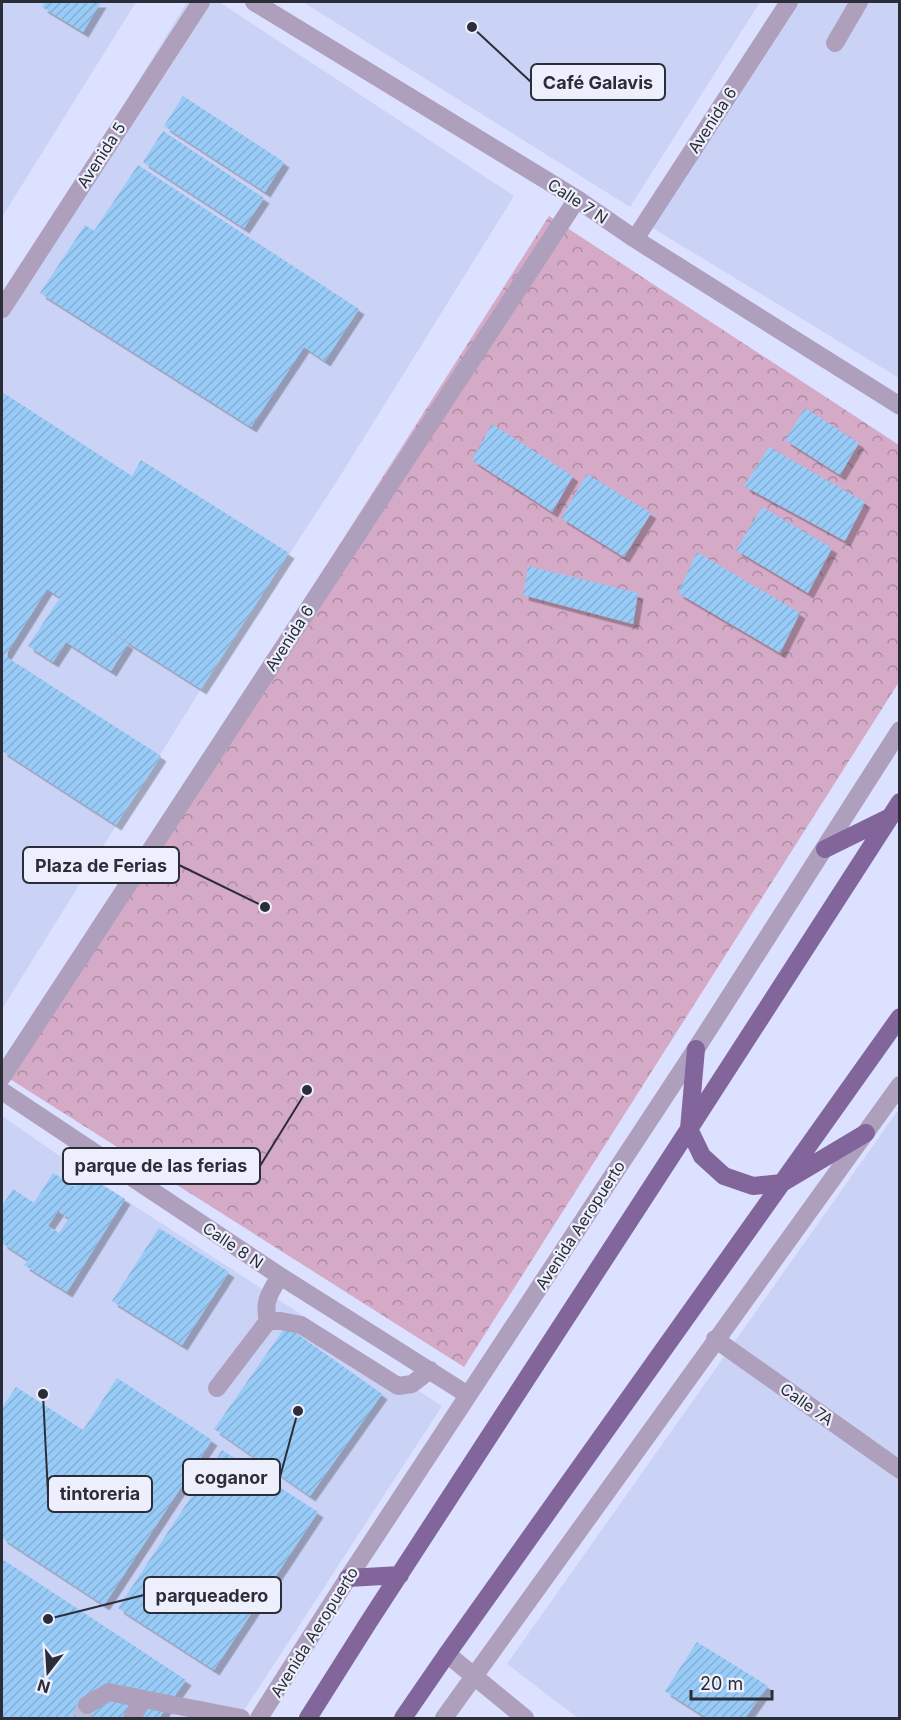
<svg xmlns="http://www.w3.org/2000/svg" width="901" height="1720" viewBox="0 0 901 1720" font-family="Inter,sans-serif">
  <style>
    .built { fill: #cad2f5 }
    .park { fill: url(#park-crowns) }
    .building { fill: url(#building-hatch); fill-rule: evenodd; filter: url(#shadow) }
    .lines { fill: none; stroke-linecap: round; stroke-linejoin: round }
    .minor-tunnel { stroke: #b8bdd7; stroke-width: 18; stroke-dasharray: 18 9; stroke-linecap: butt }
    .minor { stroke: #ae9fbd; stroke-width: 18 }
    .major { stroke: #81659b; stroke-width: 18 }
    .labels { text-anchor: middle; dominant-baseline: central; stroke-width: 4.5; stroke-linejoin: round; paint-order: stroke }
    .street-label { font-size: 16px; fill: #2b2e39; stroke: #edf0fc }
    .leader { fill: none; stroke: #2b2e39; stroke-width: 2 }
    .callout-dot { fill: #2b2e39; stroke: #edf0fc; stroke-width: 2 }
    .callout { fill: #edf0fc; stroke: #2b2e39; stroke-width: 2 }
    .callout-label { font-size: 18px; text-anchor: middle; font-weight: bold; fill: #2b2e39 }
  </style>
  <defs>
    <pattern id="park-crowns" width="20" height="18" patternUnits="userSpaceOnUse" patternTransform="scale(1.5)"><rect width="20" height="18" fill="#d5aac7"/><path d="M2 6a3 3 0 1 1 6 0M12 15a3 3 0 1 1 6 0" fill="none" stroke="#ad8ba3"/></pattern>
    <pattern id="building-hatch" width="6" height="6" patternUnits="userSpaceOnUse" patternTransform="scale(1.5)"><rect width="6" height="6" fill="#98cbf7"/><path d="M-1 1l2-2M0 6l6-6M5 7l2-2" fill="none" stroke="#83afd4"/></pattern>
    <filter id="shadow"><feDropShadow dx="5.5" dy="5.5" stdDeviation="0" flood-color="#0004"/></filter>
  </defs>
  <rect width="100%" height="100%" fill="#dbe1ff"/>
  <path class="built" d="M2,2h134l-134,215z
    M187,2h32l295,194 -177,285 -136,208 -199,320v-706z
    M303,2h457l-130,205z
    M796,2h103v376l-248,-151z
    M899,1109v609h-321l-71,-54z
    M2,1116l82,57 358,233 -203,312h-237z"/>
  <path class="park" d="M549,216l350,229v237l-435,685 -462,-293z"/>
  <path class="building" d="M45,2h56l-18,30 -41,-25z
    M183,96l101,66 -19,30 -101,-66z
    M163,131l101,67 -20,30 -101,-66z
    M138,165l221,144 -34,52 -21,-14 -53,80 -211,-134 45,-68 9,6z
    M2,392l130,84 9,-16 148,93 -88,136 -107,-68 34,23 -17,27 -45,-29 -13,20 -25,-16 31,-47 2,-1 -14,-9 -42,67 156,100 -45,69 -114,-74z
    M805,408l54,35 -19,32 -55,-35z
    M492,424l81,52 -21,36 -80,-52z
    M769,447l96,55 -20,39 -101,-55z
    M587,474l64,39 -27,44 -63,-39z
    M762,507l70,41 -24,45 -72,-43z
    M697,552l103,61 -20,40 -102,-60z
    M528,566l110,27 -5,31 -110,-29z
    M53,1173l22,14 9,-14 41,26 -58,93 -43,-27 4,-5 -26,-17v-37l11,-17 21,14zM68,1196l-9,16 10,6 -10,15 -11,-7z
    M159,1228l70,44 -47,73 -70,-44z
    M286,1326l96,68 -72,102 -96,-67z
    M117,1378l95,62 -108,165 -102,-67v-130l14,-21 67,43z
    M222,1450l96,62 -104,158 -96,-62z
    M2,1559l184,121 -27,38h-157z
    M697,1642l71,44 -23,32h-38l-42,-27z"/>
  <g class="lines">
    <path class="minor-tunnel" d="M80,1718l7,-13"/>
    <path class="minor" d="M254,2l323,197 58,40 265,167
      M835,43l24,-41
      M635,239l154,-237
      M2,309l199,-307
      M2,1077l575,-878
      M2,1091l278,185 188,119
      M268,1321c-5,-20 2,-28 12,-45
      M715,1339l185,131
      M217,1388l51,-67h13l20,4 97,61 14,-2 18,-14
      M447,1654l78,64
      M87,1705l22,-13 34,7
      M132,1718l11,-19 98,19
      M259,1718l89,-140 348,-529 204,-319
      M444,1718l456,-633"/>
    <path class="major" d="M825,849l65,-32
      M696,1049l-7,80 13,27 22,20 29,10 29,-3 84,-50
      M348,1578l52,-3
      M308,1718l60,-95 321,-494 211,-327
      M403,1718l44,-64 453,-637"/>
  </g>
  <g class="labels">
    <g class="street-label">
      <text transform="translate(712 120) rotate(-57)">Avenida 6</text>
      <text transform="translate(101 155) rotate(-57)">Avenida 5</text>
      <text transform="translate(578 201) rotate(33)">Calle 7 N</text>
      <text transform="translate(289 638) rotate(-57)">Avenida 6</text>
      <text transform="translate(580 1225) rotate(-57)">Avenida Aeropuerto</text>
      <text transform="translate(233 1245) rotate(34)">Calle 8 N</text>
      <text transform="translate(807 1404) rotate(35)">Calle 7A</text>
      <text transform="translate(314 1632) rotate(-58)">Avenida Aeropuerto</text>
    </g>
  </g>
  <path class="leader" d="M472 27L531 82M265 907L179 865M307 1090L260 1166M298 1411L280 1477M43 1394L48 1494M48 1619L144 1595"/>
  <g class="callout-dot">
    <circle cx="472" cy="27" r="6"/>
    <circle cx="265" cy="907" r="6"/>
    <circle cx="307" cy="1090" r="6"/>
    <circle cx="298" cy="1411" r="6"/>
    <circle cx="43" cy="1394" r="6"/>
    <circle cx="48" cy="1619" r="6"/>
  </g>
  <g class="callout">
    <rect x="531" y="64" width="134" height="36" rx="6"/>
    <rect x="23" y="847" width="156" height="36" rx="6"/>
    <rect x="63" y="1148" width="197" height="36" rx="6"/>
    <rect x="183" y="1459" width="97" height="36" rx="6"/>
    <rect x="48" y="1476" width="104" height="36" rx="6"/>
    <rect x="144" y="1577" width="137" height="36" rx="6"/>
  </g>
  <g class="callout-label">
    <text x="598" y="89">Café Galavis</text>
    <text x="101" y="872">Plaza de Ferias</text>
    <text x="161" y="1172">parque de las ferias</text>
    <text x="231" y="1484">coganor</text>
    <text x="100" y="1500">tintoreria</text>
    <text x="212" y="1602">parqueadero</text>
  </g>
  <rect width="901" height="1720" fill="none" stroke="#2b2e39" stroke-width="6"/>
  <g transform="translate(48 1672) rotate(197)" stroke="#edf0fc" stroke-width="4.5" paint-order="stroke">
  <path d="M0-4.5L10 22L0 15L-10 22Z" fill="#2b2e39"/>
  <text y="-9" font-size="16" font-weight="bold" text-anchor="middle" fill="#2b2e39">N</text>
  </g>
  <path d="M691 1690v9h81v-9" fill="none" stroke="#2b2e39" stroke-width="3"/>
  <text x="700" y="1690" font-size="18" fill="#2b2e39" stroke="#edf0fc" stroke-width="4.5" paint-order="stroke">20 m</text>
</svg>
